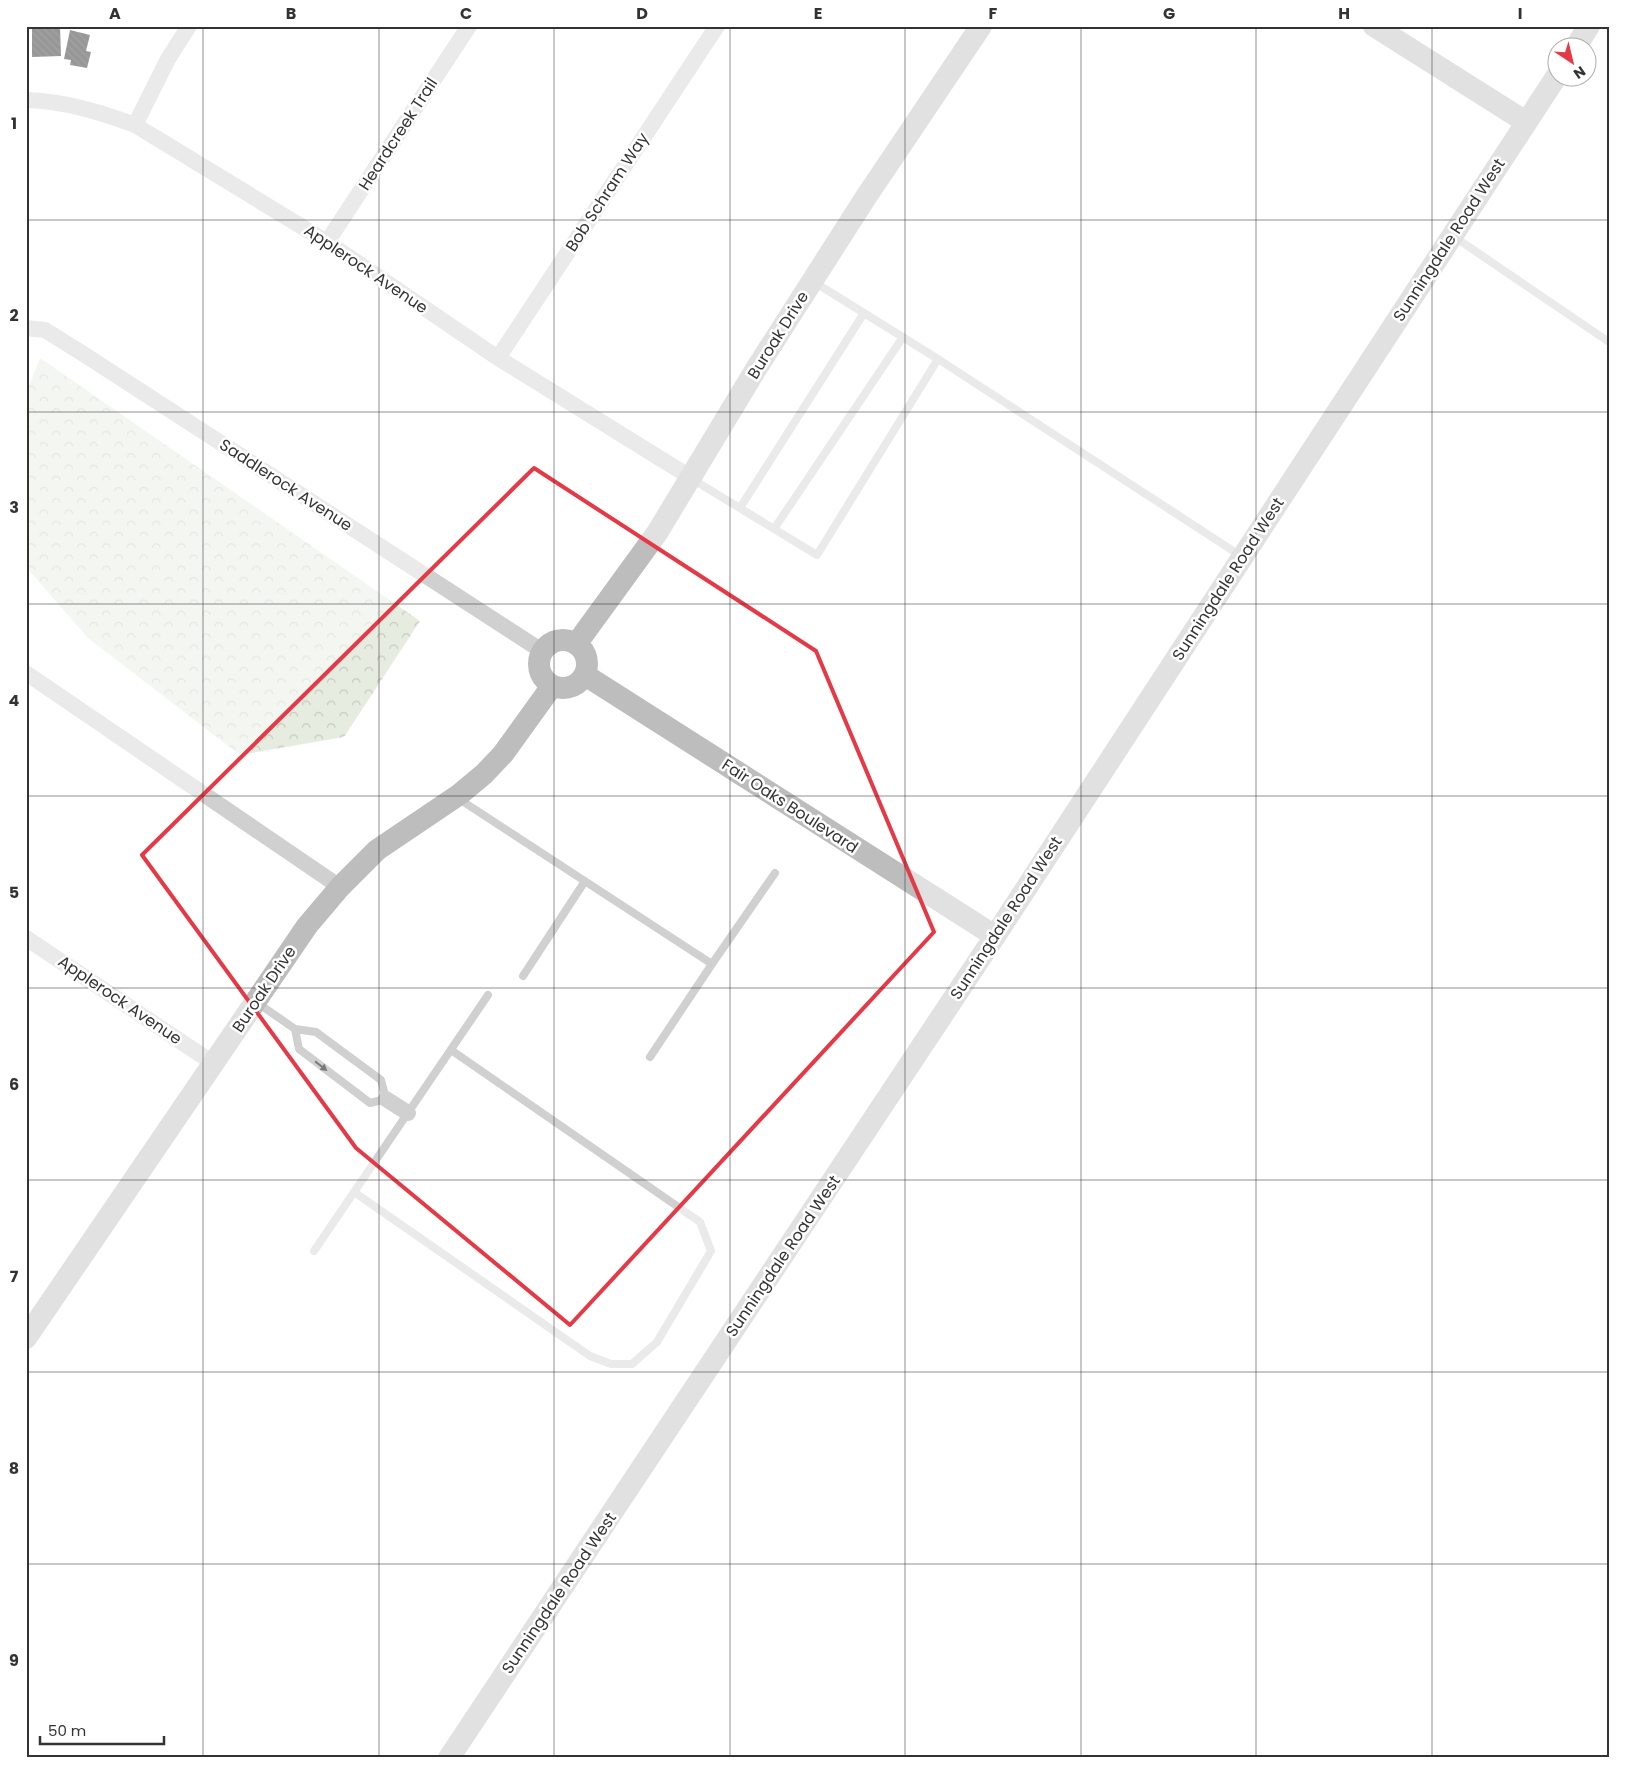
<svg xmlns="http://www.w3.org/2000/svg" width="1635" height="1784" viewBox="0 0 1635 1784" font-family="Poppins,sans-serif">
  <style>
    .forest { fill: url(#forest-crowns) }
    .building { fill: url(#building-back-hatch) }
    .lines { fill: none; stroke-linecap: round; stroke-linejoin: round }
    .lane { stroke: #d0d0d0; stroke-width: 8 }
    .street { stroke: #d0d0d0; stroke-width: 16 }
    .secondary { stroke: #bdbdbd; stroke-width: 22 }
    .oneway { fill: #7a7a7a }
    .marked { fill: none; stroke: #e63946; stroke-width: 4; stroke-linejoin: round }
    .grid { fill: none; stroke: #333; stroke-width: 1; stroke-opacity: 0.55 }
    .labels { text-anchor: middle; dominant-baseline: central; stroke-width: 5; stroke-linejoin: round; paint-order: stroke }
    .street-label { font-size: 16px; fill: #333; stroke: #fff }
    .neatline { fill: none; stroke: #333; stroke-width: 2 }
    .grid-label { font-size: 16px; text-anchor: middle; font-weight: bold; fill: #333 }
  </style>
  <defs>
    <pattern id="forest-crowns" width="20" height="18" patternUnits="userSpaceOnUse" patternTransform="scale(1.25)"><rect width="20" height="18" fill="#e6ecdf"/><path d="M2 6a3 3 0 1 1 6 0M12 15a3 3 0 1 1 6 0" fill="none" stroke="#c6cbc0"/></pattern>
    <pattern id="building-back-hatch" width="6" height="6" patternUnits="userSpaceOnUse" patternTransform="scale(1.25)"><rect width="6" height="6" fill="#1a1a1a"/><path d="M-1 5l2 2M0 0l6 6M5-1l2 2" fill="none" stroke="#333"/></pattern>
  </defs>
  <rect width="100%" height="100%" fill="#fff"/>
  <path class="forest" d="M40,358l380,263 -76,116 -104,18 -152,-117 -62,-71v-174z"/>
  <path class="building" d="M32,26h28l1,30 -29,1z
    M70,30l20,5 -4,16 5,1 -4,16 -17,-3 1,-5 -7,-1z"/>
  <g class="lines">
    <path class="lane" d="M1453,236l156,106
      M938,359l303,197
      M692,479l125,76 121,-196 -124,-77
      M740,508l124,-195
      M774,529l129,-192
      M459,799l253,165 63,-91
      M523,976l62,-95
      M256,1002l39,27 21,3 65,48 5,19 -16,4 -71,-54 -4,-20
      M650,1057l62,-93
      M354,1192l236,164 21,8h21l25,-22 54,-91 -11,-29 -249,-172
      M314,1251l174,-256"/>
    <path class="street" d="M26,100c38,1 74,12 109,25l192,117 171,116 192,119
      M135,125l33,-66 21,-33
      M327,242l142,-216
      M26,328l19,2 40,25 457,296
      M498,358l219,-332
      M26,673l314,214
      M26,938l187,125
      M386,1099l22,14"/>
    <path class="secondary" d="M1374,26l152,96
      M1575,48l14,-22
      M539 664a24 24 0 1 1 48 0a24 24 0 1 1-48 0Z
      M577,643l80,-110 99,-164 110,-172 115,-171
      M585,675l410,261
      M26,1338l281,-412 33,-39 37,-37 83,-56 24,-20 19,-20 49,-68
      M449,1758l546,-822 563,-862"/>
  </g>
  <defs><path id="oneway-solid" d="M-6-.8H1V-3.2L6.5 0L1 3.2V.8H-6Z" transform="scale(1.25)"/></defs>
  <use class="oneway" href="#oneway-solid" transform="translate(321 1066) rotate(38)"/>
  <path d="M0 0H1635V1784H0ZM534,468l282,183 118,281 -364,393 -214,-177 -214,-293z" fill="#fff" fill-opacity=".55" fill-rule="evenodd"/>
  <path class="marked" d="M534,468l282,183 118,281 -364,393 -214,-177 -214,-293z"/>
  <path class="grid" d="M203,26v1732M379,26v1732M554,26v1732M730,26v1732M905,26v1732M1081,26v1732M1256,26v1732M1432,26v1732M26,220h1583M26,412h1583M26,604h1583M26,796h1583M26,988h1583M26,1180h1583M26,1372h1583M26,1564h1583"/>
  <g class="labels">
    <g class="street-label">
      <text transform="translate(398 134) rotate(-57)">Heardcreek Trail</text>
      <text transform="translate(607 192) rotate(-57)">Bob Schram Way</text>
      <text transform="translate(1449 240) rotate(-57)">Sunningdale Road West</text>
      <text transform="translate(366 269) rotate(34)">Applerock Avenue</text>
      <text transform="translate(778 335) rotate(-58)">Buroak Drive</text>
      <text transform="translate(286 485) rotate(33)">Saddlerock Avenue</text>
      <text transform="translate(1228 579) rotate(-57)">Sunningdale Road West</text>
      <text transform="translate(790 806) rotate(33)">Fair Oaks Boulevard</text>
      <text transform="translate(1006 918) rotate(-57)">Sunningdale Road West</text>
      <text transform="translate(264 989) rotate(-56)">Buroak Drive</text>
      <text transform="translate(120 1000) rotate(34)">Applerock Avenue</text>
      <text transform="translate(783 1256) rotate(-56)">Sunningdale Road West</text>
      <text transform="translate(559 1593) rotate(-56)">Sunningdale Road West</text>
    </g>
  </g>
  <rect width="1635" height="1784" fill="none" stroke="#ffffff" stroke-width="55"/>
  <g transform="translate(1572 62) rotate(145)"><circle r="24" fill="#ffffff" stroke="#adadad"/>
  <path d="M0-4L9 19L0 12L-9 19Z" fill="#e63946"/>
  <text y="-8" font-size="14" font-weight="bold" text-anchor="middle" fill="#333333">N</text>
  </g>
  <path d="M40 1736v8h124v-8" fill="none" stroke="#333333" stroke-width="2.5"/>
  <text x="48" y="1736" font-size="15" fill="#333333" stroke="#ffffff" stroke-width="4" paint-order="stroke">50 m</text>
  <rect x="28" y="28" width="1580" height="1728" class="neatline"/>
  <g class="grid-label">
    <text x="115" y="19">A</text>
    <text x="291" y="19">B</text>
    <text x="466" y="19">C</text>
    <text x="642" y="19">D</text>
    <text x="818" y="19">E</text>
    <text x="993" y="19">F</text>
    <text x="1169" y="19">G</text>
    <text x="1344" y="19">H</text>
    <text x="1520" y="19">I</text>
    <text x="14" y="129">1</text>
    <text x="14" y="321">2</text>
    <text x="14" y="513">3</text>
    <text x="14" y="706">4</text>
    <text x="14" y="898">5</text>
    <text x="14" y="1090">6</text>
    <text x="14" y="1282">7</text>
    <text x="14" y="1474">8</text>
    <text x="14" y="1666">9</text>
  </g>
</svg>
